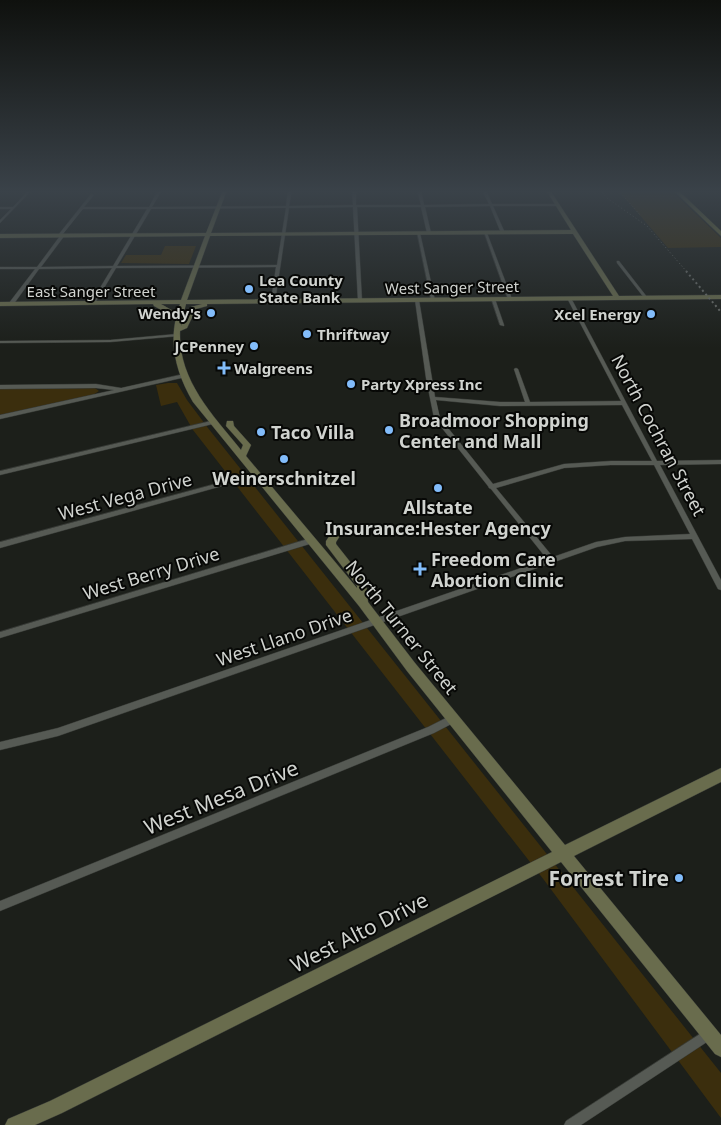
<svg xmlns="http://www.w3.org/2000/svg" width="721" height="1125" viewBox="0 0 721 1125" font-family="'Noto Sans',sans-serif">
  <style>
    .green { fill: #3b2e0d }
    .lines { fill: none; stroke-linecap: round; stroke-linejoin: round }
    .street-casing { stroke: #363935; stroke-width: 1 }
    .secondary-casing { stroke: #363935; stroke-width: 1 }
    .primary-casing { stroke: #363935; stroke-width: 1 }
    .street { fill: #565a54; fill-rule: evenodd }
    .secondary { fill: #696c4d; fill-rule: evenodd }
    .primary { fill: #7c7f46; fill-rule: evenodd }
    .rail-far1 { stroke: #6d706c; stroke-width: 1; stroke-dasharray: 1 2.5; stroke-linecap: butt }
    .rail { stroke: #6d706c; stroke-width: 2; stroke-dasharray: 2 3; stroke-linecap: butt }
    .poi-dot { fill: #82bcfa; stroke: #070806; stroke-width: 2 }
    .labels { text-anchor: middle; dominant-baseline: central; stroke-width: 4; stroke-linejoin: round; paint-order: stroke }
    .far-poi-label { font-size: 15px; font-weight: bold; fill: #d0d3cf; stroke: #070806; text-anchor: start }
    .far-street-label { font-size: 15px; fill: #d0d3cf; stroke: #070806 }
    .poi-label { font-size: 18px; font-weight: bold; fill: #d0d3cf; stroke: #070806; text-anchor: start }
    .street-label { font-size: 18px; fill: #d0d3cf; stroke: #070806 }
    .near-street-label { font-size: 21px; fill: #d0d3cf; stroke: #070806 }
    .near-poi-label { font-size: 21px; font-weight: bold; fill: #d0d3cf; stroke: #070806; text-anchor: end }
  </style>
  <rect width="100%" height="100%" fill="#1c1f1a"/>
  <path class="green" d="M618,190h53l50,48v9l-53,1z
    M165,246h31l-7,18 -68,-1 5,-8h35z
    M168,383h9l10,17 21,28 513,645v45l-177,-238 -351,-450 -16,-28 -16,4 -5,-21z
    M95,388l4,3 -6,4 -93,20v-26z"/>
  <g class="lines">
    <g class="street-casing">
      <path id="street" d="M29,190h3l-32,33v-3l11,-11h-11v-2h13z
        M158,190h4l-10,17 134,-1 2,-16h4l-3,16 64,-1 -1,-15h4v15h65l-4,-15h4l3,15 65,-1 -7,-14h4l6,14h66l2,1 -2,1h-65l12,27 -2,1 -2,-1 -11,-27 -65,1 6,26 -2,1 -2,-1 -6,-26h-64l5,94 -2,1 -2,-1 -5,-94 -64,1 -14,94 -4,-1 5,-34 -160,1 -21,35 -2,1 -2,-1 21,-35 -73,1 -26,36h-4v-2l26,-34h-35v-2h37l23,-31h-1v-2l32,-40 3,1 -10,12h65zM286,208l-9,57 -160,1 34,-57zM83,209h64l-34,57 -72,1 24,-32 -2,-1z
        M417,232l3,1 15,67 -2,1 -2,-1z
        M484,232l3,1 25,66v1l-4,-1z
        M617,261h2l28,36v2h-2l-28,-36z
        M568,297l3,1 86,163 64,-1v4l-61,1 61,115v10l-3,-1 -26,-50 -67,2 -28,6 -539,189 -58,14v-8l58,-14 489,-169 -56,-70 -2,-1 -1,-2 -54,-68 -8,-40 -11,-78 2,-1 2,1 16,97 65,5h25l-11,-33 2,-1 2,1 12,33 91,-1 -54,-103zM436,400l64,6 122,-1 30,56h-41l-47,3 -71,20 -53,-66zM611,465h43l36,69 -65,3 -29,5 -43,15 -57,-69 68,-20z
        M491,298l4,1 9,26v1l-4,-1z
        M177,334h2v2l-69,6 -110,1v-2l110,-1z
        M184,374l2,1v2l-186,42v-4l114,-25 -18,-2 -96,1v-4l96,-1 25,4z
        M215,420l2,1v2l-217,52v-4z
        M256,473l3,2 -1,1 -258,72v-6z
        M311,538l2,1 1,2 -1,2 -313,95v-6z
        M454,714l3,1 1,3 -1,3 -23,12 -434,178v-10l428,-174z
        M709,1028l4,2 2,4 -2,4 -132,87h-17l2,-4z"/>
    </g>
    <g class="secondary-casing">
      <path id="secondary" d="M223,190h4l-16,43 360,-3 -25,-40h4l69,106 102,-1v4l-514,5v2l-11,3 -9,19 -7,3c-2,49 32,83 61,119l2,-5 -17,-19 1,-5h6l1,5 17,19 -5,11 111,132v-2l-31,-41v-4l9,-13h6l2,3 -7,11v2l30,38 2,20 47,61 150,182 156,-77v14l-147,74 147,179v22l-6,-3 -154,-192 -499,251 -27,12h-30l3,-6 42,-18 502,-249 -145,-181 -48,-65 -166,-204c-15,-26 -24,-54 -17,-84l-22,-12 -1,-2 -153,2v-4l181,-2 24,-64 -205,2v-4l206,-1zM573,234l40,62 -426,4 23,-64zM161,304h19l-3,9zM186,304h16l-11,3 -10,19z"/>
    </g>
    <g class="primary-casing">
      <path id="primary" d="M673,190h5l43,41v5z"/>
    </g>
    <use href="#street" class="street"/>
    <use href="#secondary" class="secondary"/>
    <use href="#primary" class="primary"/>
    <path class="rail-far1" d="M600,190l7,8 40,28 40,46
      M618,190l23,26"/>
    <path class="rail" d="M686,271l35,41"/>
  </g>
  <linearGradient id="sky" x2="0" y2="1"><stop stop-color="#0f110e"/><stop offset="0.55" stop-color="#3a4249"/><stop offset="1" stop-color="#3a4249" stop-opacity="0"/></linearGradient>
  <rect width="721" height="348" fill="url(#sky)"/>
  <g class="poi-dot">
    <circle cx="249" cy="289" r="5"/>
    <circle cx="211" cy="313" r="5"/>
    <circle cx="651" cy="314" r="5"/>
    <circle cx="307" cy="334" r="5"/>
    <circle cx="254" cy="346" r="5"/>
    <path d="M221.5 360.5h5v5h5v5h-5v5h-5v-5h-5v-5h5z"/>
    <circle cx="351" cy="384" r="5"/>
    <circle cx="389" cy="430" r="5"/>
    <circle cx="261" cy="432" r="5"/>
    <circle cx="284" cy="459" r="5"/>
    <circle cx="438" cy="488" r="5"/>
    <path d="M417.5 561.5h5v5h5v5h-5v5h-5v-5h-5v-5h5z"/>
    <circle cx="679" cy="878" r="5"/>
  </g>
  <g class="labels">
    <g class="far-poi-label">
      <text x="259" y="280">Lea County<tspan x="259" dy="17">State Bank</tspan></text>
      <text x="201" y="313" text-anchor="end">Wendy's</text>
      <text x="641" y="314" text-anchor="end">Xcel Energy</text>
      <text x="317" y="334">Thriftway</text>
      <text x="244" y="346" text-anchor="end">JCPenney</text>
      <text x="234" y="368">Walgreens</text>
      <text x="361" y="384">Party Xpress Inc</text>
    </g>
    <g class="far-street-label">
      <text transform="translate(452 287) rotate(-1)">West Sanger Street</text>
      <text x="91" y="291">East Sanger Street</text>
    </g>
    <g class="poi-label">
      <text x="399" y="420">Broadmoor Shopping<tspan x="399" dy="21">Center and Mall</tspan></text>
      <text x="271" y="432">Taco Villa</text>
      <text x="284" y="478" text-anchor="middle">Weinerschnitzel</text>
      <text x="438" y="507" text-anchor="middle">Allstate<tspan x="438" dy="21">Insurance:Hester Agency</tspan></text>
      <text x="431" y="559">Freedom Care<tspan x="431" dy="21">Abortion Clinic</tspan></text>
    </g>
    <g class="street-label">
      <text transform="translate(659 435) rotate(62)">North Cochran Street</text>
      <text transform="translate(125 496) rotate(-15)">West Vega Drive</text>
      <text transform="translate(151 573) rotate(-17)">West Berry Drive</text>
      <text transform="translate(402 627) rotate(51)">North Turner Street</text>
      <text transform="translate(284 637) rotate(-19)">West Llano Drive</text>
    </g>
    <g class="near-street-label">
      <text transform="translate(221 797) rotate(-22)">West Mesa Drive</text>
      <text transform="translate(359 932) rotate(-27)">West Alto Drive</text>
    </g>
    <g class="near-poi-label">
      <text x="669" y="878">Forrest Tire</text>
    </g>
  </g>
</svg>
